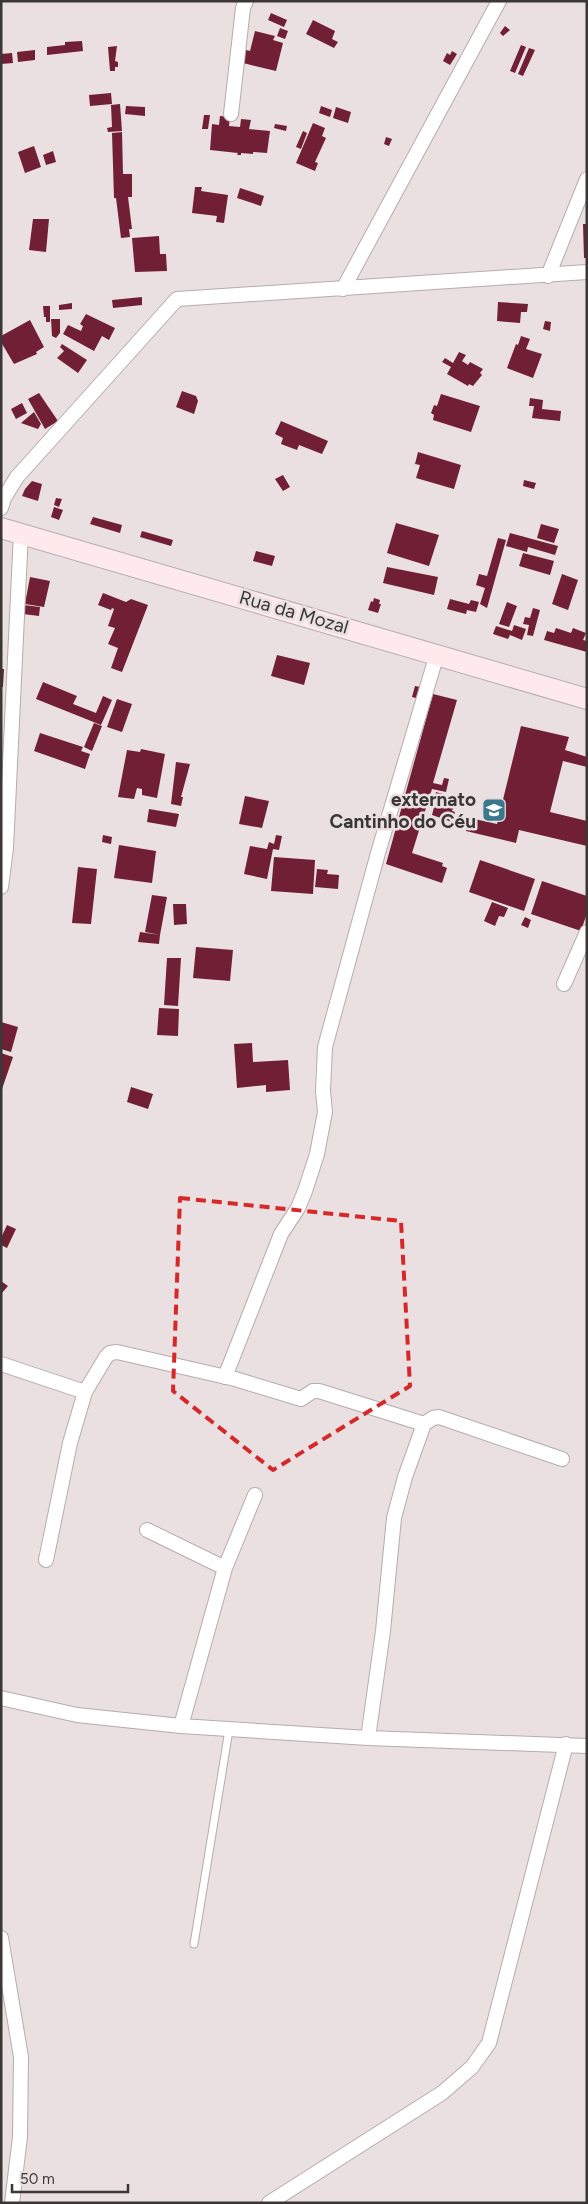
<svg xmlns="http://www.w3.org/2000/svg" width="588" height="2204" viewBox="0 0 588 2204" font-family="Figtree,sans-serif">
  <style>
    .building { fill: #711f34 }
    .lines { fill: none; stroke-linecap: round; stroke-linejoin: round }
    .lane-casing { stroke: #b6acad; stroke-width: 9 }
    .street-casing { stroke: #b6acad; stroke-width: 16 }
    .secondary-casing { stroke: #b6acad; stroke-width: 22 }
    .lane { stroke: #fff; stroke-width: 7 }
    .street { stroke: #fff; stroke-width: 14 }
    .secondary { stroke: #feeaed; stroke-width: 20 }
    .marked { fill: none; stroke: #d62828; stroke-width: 4; stroke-dasharray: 10 6; stroke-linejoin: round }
    .labels { text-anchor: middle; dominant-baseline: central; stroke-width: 5; stroke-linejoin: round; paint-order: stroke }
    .street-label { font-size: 19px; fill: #3b3737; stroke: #eae0e1 }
    .poi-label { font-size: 19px; font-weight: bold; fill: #3b3737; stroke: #eae0e1; text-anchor: end }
  </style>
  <rect width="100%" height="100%" fill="#eae0e1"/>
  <path class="building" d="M271,13l16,7 -3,7 -16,-7z
    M313,20l22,11 -3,8 6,3 -4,6 -28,-14z
    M505,26l5,4 -7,6 -3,-3z
    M280,28l8,3 -3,8 -8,-3z
    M255,31l20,5 -2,4 10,3 -7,28 -33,-8 3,-13 4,1z
    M82,41l1,10 -36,4v-8l18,-2v-3z
    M521,45l5,2 -11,26 -5,-2z
    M117,46l-2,15 3,1v5h-3v4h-5l-2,-24z
    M529,48l6,2 -12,26 -5,-2z
    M35,50v10l-17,2 -1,-10z
    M452,51l5,3 -7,11 -7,-4 4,-8 3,2z
    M12,53l1,10 -12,1v-10z
    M111,93l1,11 -22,2 -1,-11z
    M120,104l2,27 -14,1 -1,-4 5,-1 -1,-22z
    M126,106l19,1v9l-20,-2z
    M321,106l11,4 -2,7 -11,-4z
    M336,107l15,5 -3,11 -15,-5z
    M204,115h6l-2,14h-6z
    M220,116l10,1 -1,9 11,1 1,-8 10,1 -2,9 21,2 -3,22 -14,-1v2l-12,-1v2h-4l1,-2 -28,-3 2,-26 7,1z
    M313,123l12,5 -3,8 4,2 -11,24 3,1 -3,8 -19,-8z
    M275,124l12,2 -1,5 -12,-3z
    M303,131l4,2 -6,16 -5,-2z
    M122,132l1,42h9v23h-4l4,32h-3l1,8 -9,1 -5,-40h-2l-2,-65z
    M386,137l6,2 -3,7 -5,-2z
    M34,146l7,21 -16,6 -7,-21z
    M53,151l3,11 -10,3 -3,-10z
    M195,187h7l-1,4 27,4 -4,28 -8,-1 1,-6 -25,-3z
    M240,188l24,8 -3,10 -24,-8z
    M33,219h16l-3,33 -17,-2z
    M583,224h4v34h-3z
    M159,236l1,18h6l1,17 -32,1 -3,-34z
    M142,297v8l-29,3 -1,-8z
    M498,302l30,2 -1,8h-6l-1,11 -23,-2z
    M72,303v6l-13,1v-5z
    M43,306h7v16h-4v-5h-2z
    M86,314l29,14 -6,12 -7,-4 -8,15 -31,-17 5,-9 13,6 2,-5 -3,-2z
    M51,319h9v14l-4,5 -4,-2z
    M30,320l14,27 -8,5 1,2 -23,10 -13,-22v-6z
    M545,321l6,1 -1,9 -7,-2z
    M521,336l9,3 -4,10 16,5 -9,24 -26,-10 9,-24 2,1z
    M62,344l25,16 -9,13 -21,-15 7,-7 -4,-4z
    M459,352l7,3 -4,6 6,4 2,-3 13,7 -3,4 2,2 -9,11 -4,-2 -1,2 -21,-12 4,-7 -9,-5 3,-4 8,5z
    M182,391l14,5 2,5 -4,13 -18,-7z
    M39,393l19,28 -13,8 -17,-30z
    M441,394l39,12 -9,26 -38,-12 1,-5 -3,-2 3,-8 3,1z
    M530,398l13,2 -1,9 19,2 -1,10 -28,-3 2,-12h-5z
    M22,403l5,10 -11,6 -5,-10z
    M34,412l7,12 -3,5 -17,-6z
    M281,421l47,20 -6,13 -23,-9 -2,5 -16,-6 2,-6 -8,-4z
    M418,452l43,13 -7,24 -38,-11 4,-13 -5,-1z
    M283,475l7,12 -7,4 -8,-12z
    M524,480l12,3 -2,6 -11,-3z
    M32,481l10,3 -4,17 -16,-5 3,-7z
    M56,498l6,1 -3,8 -5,-2z
    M54,507l9,3 -4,10 -8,-3z
    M93,517l29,8 -2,8 -30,-9z
    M396,523l43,12 -10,31 -42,-13z
    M541,524l18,5 -5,14 -17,-5z
    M142,531l31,9 -2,6 -31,-9z
    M510,533l48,13 -3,9 -27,-8 -1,5 -21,-6z
    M498,538l8,2 -19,68 -7,-4 5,-16 -9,-3 3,-11 8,2z
    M256,551l19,5 -3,10 -19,-5z
    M523,553l31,8 -4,14 -31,-9z
    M387,567l51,10 -4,18 -51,-12z
    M562,574l16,6 -10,30 -16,-6z
    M30,577l20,4 -6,26 -19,-3z
    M103,593l23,9 5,-3 17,6 -26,67 -11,-4 7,-20 -10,-4 7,-16 -7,-2 6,-17 -2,-1 -1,2 -13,-5z
    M374,598l6,2 -1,4h2l-3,9 -10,-3 3,-9 2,1z
    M450,599l19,5 2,-4 8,2 -3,10 -9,-2 -1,4 -19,-5z
    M507,602l10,4 -8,21 -10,-3z
    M24,605l16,2 -1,9 -16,-2z
    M533,608l7,2 -7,26 -6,-1 2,-10 -6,-1 2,-7 5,1z
    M514,625l12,4 -4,11 -12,-5 -2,4 -15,-5 3,-8 16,5z
    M556,628l15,5 2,-5 13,5 -3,7 4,1v11l-43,-12 3,-9 7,2z
    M277,655l33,8 -6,22 -33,-9z
    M1,669h3l-1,18h-2z
    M43,682l34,14 -4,8 23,9 7,-17 9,4 -11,25 -65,-26z
    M415,686l5,1 -4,11 -4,-1z
    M433,694l24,6 -24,83 9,2 2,-7 5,1 -3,13 -14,-3 -20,64 31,10 -1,3 5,2 -5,15 -56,-19z
    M117,699l15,5 -10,28 -15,-5z
    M94,723l8,3 -10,25 -8,-4z
    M521,726l48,11 -4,13 22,7v10l-24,-6 -13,51 37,9v25l-68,-16 -3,13 -50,-12 4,-13 27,6z
    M40,733l43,14 -2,4 9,3 -5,15 -51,-18z
    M141,749l24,5 -8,44 -15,-3v-6l-5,-1 -3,11 -16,-2 9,-47 13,2z
    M176,762l14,2 -9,33h2l-2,9 -10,-2z
    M436,792l20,6 -4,13 3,1 -3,10 -20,-7 2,-8 -2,-1z
    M245,796l24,5 -7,27 -23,-4z
    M149,809l30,5 -3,13 -29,-5z
    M103,835l9,2 -1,7 -9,-2z
    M276,835l6,1 -3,14 -6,-1 -6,30 -23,-5 6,-28 17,3 2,-7 5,2z
    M119,845l37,6 -4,32 -38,-5z
    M274,857l41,3 -2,34 -42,-3z
    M480,860l55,19 -11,32 -55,-19z
    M78,867l19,2 -6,55 -19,-1z
    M317,869l11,1 -1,4 12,1 -1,14 -23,-2z
    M542,881l45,15v17l-6,18 -50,-17z
    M152,895l15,2 -7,38 -15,-3z
    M492,902l16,6 -4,9 -5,-1 -4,10 -11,-5z
    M173,904h13l1,20 -13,1z
    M525,917l6,3 -3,8 -7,-3z
    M140,932l20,3 -1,9 -21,-2z
    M196,947l37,3 -3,31 -37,-3z
    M167,958h14l-3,48 -14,-1z
    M159,1008l20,1 -1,27 -21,-1z
    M1,1022l17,5 -7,25 -10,-3z
    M252,1043l1,19 35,-2 2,30 -24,2v-7l-29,3 -3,-44z
    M1,1053l12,4 -11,32h-1z
    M131,1087l22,7 -5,15 -21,-7z
    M7,1225l9,4 -9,19 -6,-3v-7z
    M1,1281l7,5 -7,8z"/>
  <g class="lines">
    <g class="lane-casing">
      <path id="lane" d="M194,1944l35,-214"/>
    </g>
    <g class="street-casing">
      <path id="street" d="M231,114l12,-106 3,-7
        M548,276l39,-97
        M343,289l156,-288
        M1,508l3,-10 13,-21 160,-178 410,-27
        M1,887l5,-39 15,-316
        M564,984l23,-52
        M1,1364l84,28 -15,51 -24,117
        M225,1377l56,-143 17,-26 7,-17 12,-37 8,-42 -2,-21 2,-44 53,-194 59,-199
        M85,1392l21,-35 4,-4 7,-1 118,27 66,20 12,-8h6l105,33
        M147,1530l78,38 -44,158
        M225,1568l30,-73
        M1,1698l76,17 104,11 187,12 219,8
        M368,1738l15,-107 11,-113 11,-41 19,-53 9,-6 6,-1 123,42
        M1,1938l20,119 -1,80 -8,66
        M269,2203l173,-110 30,-26 17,-24 77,-299"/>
    </g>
    <g class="secondary-casing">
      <path id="secondary" d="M1,528l586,171"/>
    </g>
    <use href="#lane" class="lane"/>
    <use href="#street" class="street"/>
    <use href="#secondary" class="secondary"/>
  </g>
  <path class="marked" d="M180,1198l221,23 9,165 -137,84 -100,-79z"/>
  <defs>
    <g id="school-square" transform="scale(1.25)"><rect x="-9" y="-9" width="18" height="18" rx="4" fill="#39788d" stroke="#eae0e1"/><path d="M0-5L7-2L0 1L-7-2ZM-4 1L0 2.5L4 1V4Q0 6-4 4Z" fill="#fff"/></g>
  </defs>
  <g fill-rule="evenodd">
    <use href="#school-square" x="494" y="810"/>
  </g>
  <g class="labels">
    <g class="street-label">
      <text transform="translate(294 612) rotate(16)">Rua da Mozal</text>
    </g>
    <g class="poi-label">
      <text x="476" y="799">externato<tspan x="476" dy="22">Cantinho do Céu</tspan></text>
    </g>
  </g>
  <rect width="588" height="2204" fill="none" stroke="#3b3737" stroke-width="5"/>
  <path d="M12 2184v8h116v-8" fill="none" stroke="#3b3737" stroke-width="2.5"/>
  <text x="20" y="2184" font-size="15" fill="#3b3737" stroke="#eae0e1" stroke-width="4" paint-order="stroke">50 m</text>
</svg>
